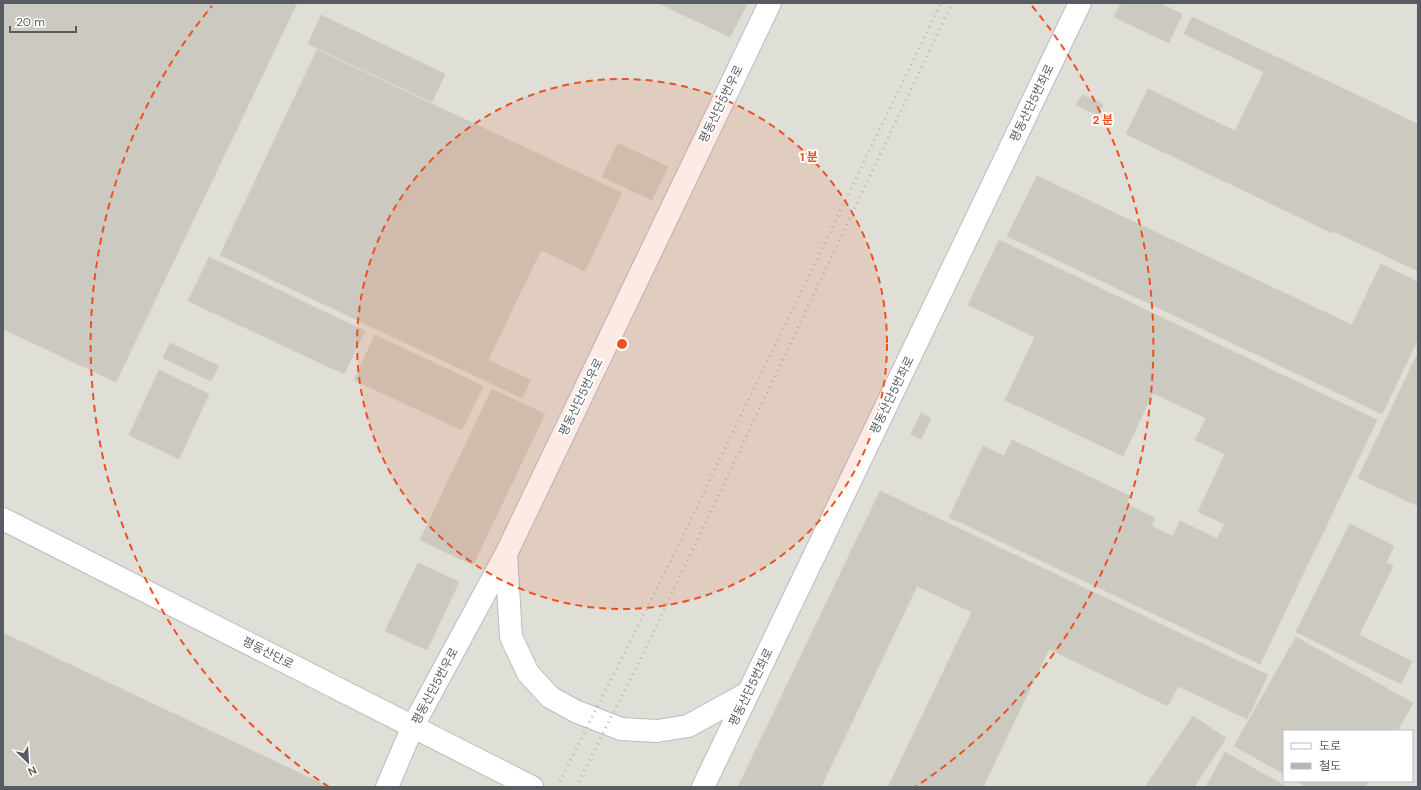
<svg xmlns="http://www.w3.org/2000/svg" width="1421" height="790" viewBox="0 0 1421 790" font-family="'DM Sans','Noto Sans KR',sans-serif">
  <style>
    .industrial { fill: #dfded7; fill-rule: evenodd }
    .building { fill: #cccac0; stroke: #d1cebd }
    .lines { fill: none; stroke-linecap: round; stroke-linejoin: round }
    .minor-casing { stroke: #babbc2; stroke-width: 24 }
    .minor { stroke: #fff; stroke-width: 22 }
    .rail { stroke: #b5b6b6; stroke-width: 3; stroke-dasharray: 1 5; stroke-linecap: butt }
    .ring { fill: none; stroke: #ec5120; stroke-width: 2; stroke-dasharray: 7 5 }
    .labels { text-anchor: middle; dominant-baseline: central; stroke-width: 4; stroke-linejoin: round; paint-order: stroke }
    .street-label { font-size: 12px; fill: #585b61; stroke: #fff }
    .centre { fill: #ec5120; stroke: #fff; stroke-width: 2 }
    .ring-label { font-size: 12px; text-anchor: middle; font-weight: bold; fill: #ec5120; stroke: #fff; stroke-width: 4; stroke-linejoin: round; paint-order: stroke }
  </style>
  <rect width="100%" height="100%" fill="#ececdf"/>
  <path class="industrial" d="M3,3h1415v784h-1415zM1284,731h128v50h-128z"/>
  <path class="building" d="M3,3h294l-181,379 -113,-53z
    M658,3h87l2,1 -17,33z
    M1121,3h38l23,11 -13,29 -55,-26z
    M321,15l124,59 -13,28 -124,-58z
    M1192,17l226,107v147l-85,-40 -1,2 -206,-99 22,-45 87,42 29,-59 -80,-38z
    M317,50l305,143 -37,78 -44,-21 -53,110 43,20 -9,18 -302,-143z
    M1082,95l21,9 -5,11 -22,-10z
    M618,143l50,24 -16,33 -50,-23z
    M1037,176l315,149 29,-61 37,18v57l-36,75 -375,-178z
    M999,240l378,180 -117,244 -311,-147 34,-71 21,10 8,-16 118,56 -4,8 29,14 -4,8 22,10 7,-15 37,18 8,-15 -27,-12 27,-58 -30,-14 11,-22 -53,-25 -30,63 -118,-56 30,-63 -67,-32z
    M209,257l156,74 -21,43 -156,-73z
    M375,335l108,51 -21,44 -108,-50z
    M170,343l49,23 -8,15 -48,-23z
    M1418,353v153l-60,-28z
    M159,370l50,24 -30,65 -50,-24z
    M492,389l53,25 -72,151 -53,-25z
    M921,413l10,5 -10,21 -10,-5z
    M880,491l388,184 -21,44 -69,-33 -10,20 -119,-57 -66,138h-95l84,-175 -55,-26 -96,201h-83z
    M1350,524l44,22 -8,17 7,3 -34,69 53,26 -11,23 -105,-52z
    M418,563l41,19 -32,68 -42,-19z
    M3,633l326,154h-326z
    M1296,637l117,66 -16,28h-113v43l-50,-28z
    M1193,716l33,22 -32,49h-49z
    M1225,752l62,35h-81z
    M1296,781h73l-4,6h-58z"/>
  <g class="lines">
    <g class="minor-casing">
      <path id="minor" d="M3,519l529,268
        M506,554l5,83 17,36 22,24 25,14 46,18 36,2 31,-5 60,-33
        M387,787l26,-61 93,-172 264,-551
        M703,787l377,-784"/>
    </g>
    <use href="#minor" class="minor"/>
    <path class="rail" d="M557,787l114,-227 270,-557
      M576,787l69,-137 307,-647"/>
  </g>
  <circle cx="622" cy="344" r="265" fill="#ec5120" fill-opacity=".12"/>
  <g class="ring">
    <circle cx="622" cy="344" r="265"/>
    <path d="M329 787A531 531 0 0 1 212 6M1032 6A531 531 0 0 1 915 787"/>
  </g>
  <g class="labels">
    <g class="street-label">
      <text transform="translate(1032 103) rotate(-64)">평동산단5번좌로</text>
      <text transform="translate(721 104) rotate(-64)">평동산단5번우로</text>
      <text transform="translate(892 395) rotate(-64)">평동산단5번좌로</text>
      <text transform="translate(581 397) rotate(-64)">평동산단5번우로</text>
      <text transform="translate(268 653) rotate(27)">평동산단로</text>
      <text transform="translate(435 686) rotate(-62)">평동산단5번우로</text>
      <text transform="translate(751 687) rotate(-64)">평동산단5번좌로</text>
    </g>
  </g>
  <circle cx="622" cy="344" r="6" class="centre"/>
  <g class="ring-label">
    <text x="1103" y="124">2 분</text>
    <text x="809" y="161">1 분</text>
  </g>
  <rect width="1421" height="790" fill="none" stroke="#585b61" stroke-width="8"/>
  <rect x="1283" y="730" width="130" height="52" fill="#ffffff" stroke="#bcbdc0"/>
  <rect x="1291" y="743" width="20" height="6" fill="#ffffff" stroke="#bcbdc0"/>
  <text x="1319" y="750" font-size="12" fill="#585b61">도로</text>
  <rect x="1291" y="763" width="20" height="6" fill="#b5b6b6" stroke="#bcbdc0"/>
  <text x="1319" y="770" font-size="12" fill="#585b61">철도</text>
  <g transform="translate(28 762) rotate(155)" stroke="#ffffff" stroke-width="3" paint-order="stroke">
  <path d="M0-3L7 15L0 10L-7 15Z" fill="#585b61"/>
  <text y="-6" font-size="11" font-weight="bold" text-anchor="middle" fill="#585b61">N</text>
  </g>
  <path d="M10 26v6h66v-6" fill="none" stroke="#585b61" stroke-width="2"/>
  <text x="16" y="26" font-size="12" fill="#585b61" stroke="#ffffff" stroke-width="3" paint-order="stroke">20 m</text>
</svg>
